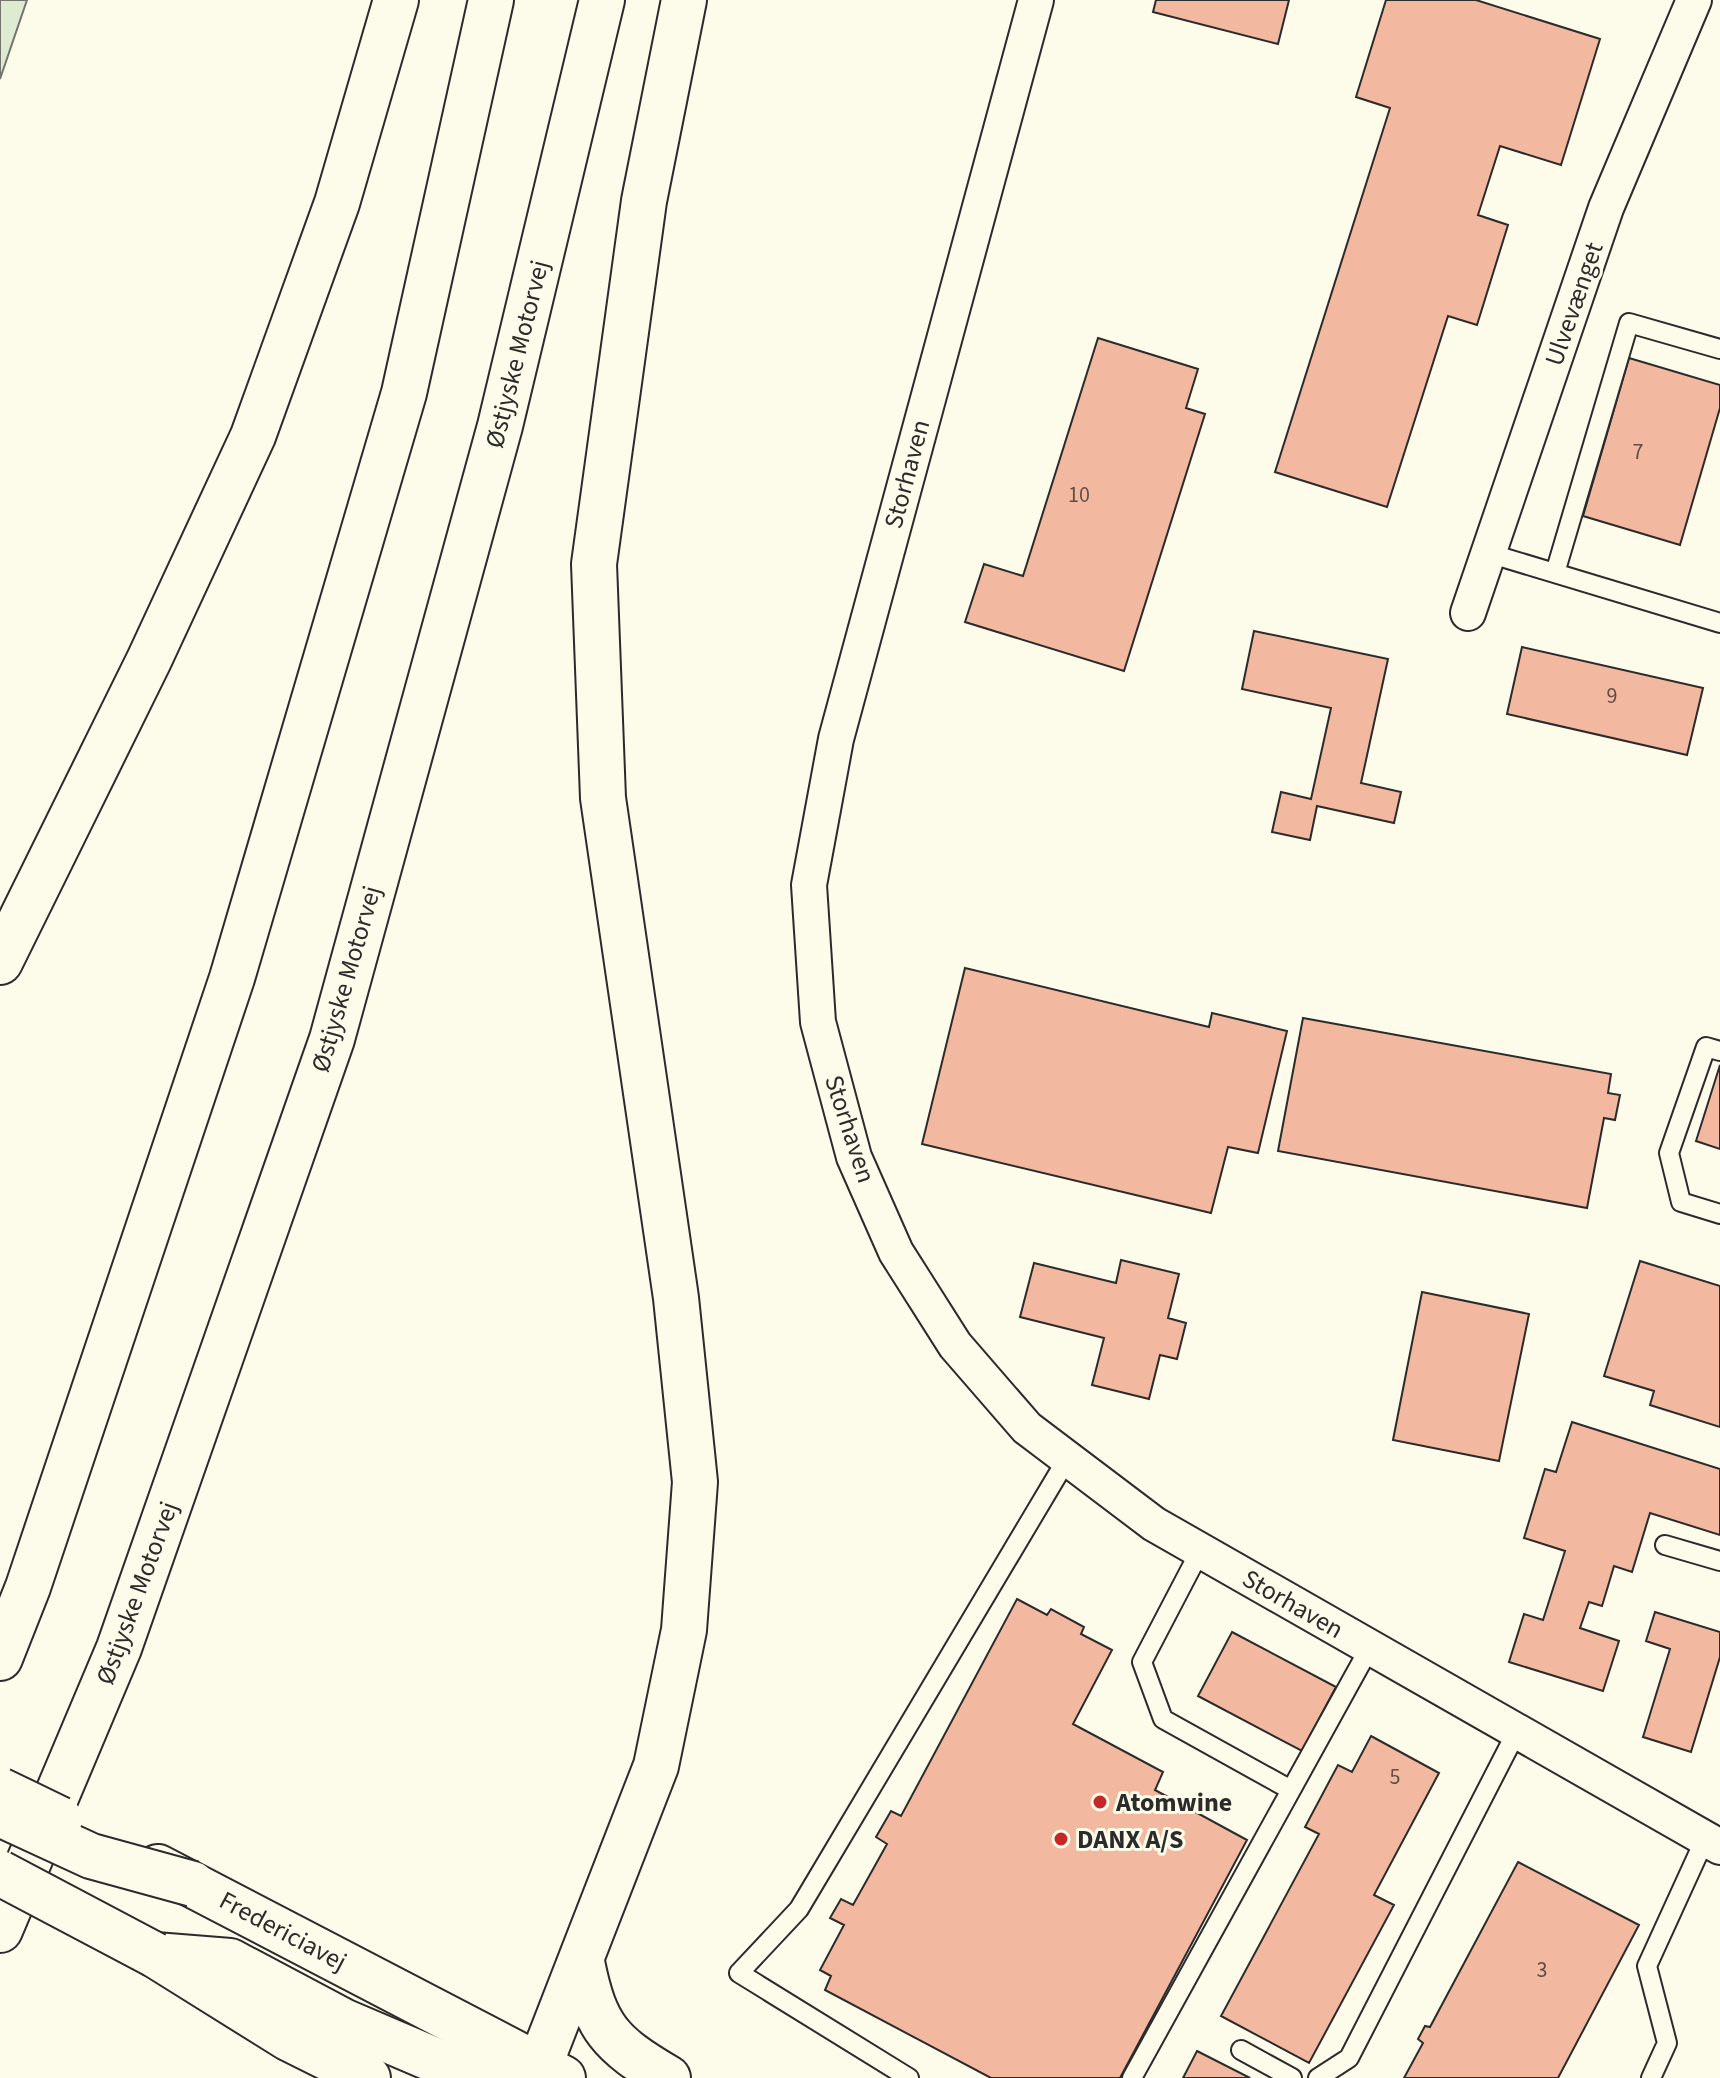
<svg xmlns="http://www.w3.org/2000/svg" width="1720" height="2078" viewBox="0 0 1720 2078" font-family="'Source Sans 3',sans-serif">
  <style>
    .green { fill: #deebd1; stroke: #74746e; stroke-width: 2 }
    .building { fill: #f2b8a0; stroke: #2b2b2b; stroke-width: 2 }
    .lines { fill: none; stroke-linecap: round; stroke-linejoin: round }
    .lane-casing { stroke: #2b2b2b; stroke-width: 22 }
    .street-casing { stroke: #2b2b2b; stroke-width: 38 }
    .primary-casing { stroke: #2b2b2b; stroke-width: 48 }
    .highway-casing { stroke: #2b2b2b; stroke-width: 48 }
    .lane { stroke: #fdfbea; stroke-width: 18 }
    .street { stroke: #fdfbea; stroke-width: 34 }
    .primary { stroke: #fdfbea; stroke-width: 44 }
    .highway { stroke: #fdfbea; stroke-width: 44 }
    .primary-bridge-casing { stroke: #2b2b2b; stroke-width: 48; stroke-linecap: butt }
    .highway-bridge-casing { stroke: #2b2b2b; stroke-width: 48; stroke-linecap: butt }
    .primary-bridge { stroke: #fdfbea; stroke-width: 44 }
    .highway-bridge { stroke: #fdfbea; stroke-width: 44 }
    .poi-dot { fill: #c62828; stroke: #fdfbea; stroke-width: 3 }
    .labels { text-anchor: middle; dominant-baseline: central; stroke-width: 6; stroke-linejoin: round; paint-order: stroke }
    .number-label { font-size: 22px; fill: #5d4e48 }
    .street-label { font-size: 26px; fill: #2b2b2b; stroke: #fdfbea }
    .poi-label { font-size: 26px; font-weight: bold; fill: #2b2b2b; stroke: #fdfbea; text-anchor: start }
  </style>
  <rect width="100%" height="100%" fill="#fdfbea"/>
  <path class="green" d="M0,0h27l-27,79z"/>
  <path class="building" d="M1156,0h133l-11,44 -125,-32z
    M1386,0h90l124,39 -39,126 -61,-19 -22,69 30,10 -31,100 -29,-9 -61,191 -112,-35 115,-364 -34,-11z
    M1098,338l100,31 -12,39 19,6 -81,257 -159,-49 19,-58 39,12z
    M1629,358l91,27v23l-40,137 -97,-29z
    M1254,631l134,28 -27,124 40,9 -7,31 -77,-17 -7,34 -38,-8 9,-40 30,7 20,-91 -89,-19z
    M1522,647l181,41 -16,67 -180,-41z
    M965,968l244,59 3,-14 75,18 -29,122 -30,-6 -17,66 -289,-69z
    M1303,1018l308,56 -3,19 12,2 -5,25 -11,-2 -17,90 -309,-57z
    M1720,1065v84l-24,-8z
    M1121,1260l58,14 -11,44 18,5 -9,36 -17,-4 -11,44 -57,-14 12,-47 -84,-21 14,-54 82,20z
    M1640,1261l80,25v141l-70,-22 4,-14 -50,-15z
    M1422,1292l107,22 -30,147 -106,-21z
    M1572,1422l148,47v66l-70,-22 -18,59 -18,-6 -12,40 -13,-4 -9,26 39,13 -16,50 -94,-29 15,-48 19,6 22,-69 -41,-13 21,-69 11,3z
    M1017,1599l30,16 4,-6 33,18 -3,7 31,16 -39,74 90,48 -8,18 92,50 -127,238h-129l-166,-88 6,-14 -11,-6 24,-45 -14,-7 11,-19 12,6 34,-61 -11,-7 15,-26 10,5z
    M1655,1612l65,20v25l-29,95 -48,-15 27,-88 -24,-8z
    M1232,1632l104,55 -34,64 -104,-55z
    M1371,1736l68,37 -65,122 20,10 -85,158 -88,-47 98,-182 -14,-7 33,-62 14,7z
    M1518,1862l121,63 -81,153h-154l19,-35 -5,-4 7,-13 5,1z
    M1197,2051l53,27h-67z"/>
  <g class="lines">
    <g class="lane-casing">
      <path id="lane" d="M1488,553l232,70
        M1555,573l74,-250 91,26
        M1720,1051l-14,-4 -37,106 12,49 39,12
        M1665,1545l55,16
        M1200,1551l-58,111 21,57 128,71
        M1241,2050l51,28
        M909,2078l-170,-105 60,-64 268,-450
        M1132,2078l238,-431
        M1318,2078l31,-20 168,-327
        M1651,2078l16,-35 -20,-77 58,-127"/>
    </g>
    <g class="street-casing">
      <path id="street" d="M1036,0l-200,739 -27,146 9,137 36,135 42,95 59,93 72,83 127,96 566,323
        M1468,613l138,-405 88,-208"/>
    </g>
    <g class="primary-casing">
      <path id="primary" d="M158,1867l405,211
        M155,1955l133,83 80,40"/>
    </g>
    <g class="highway-casing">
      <path id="highway" d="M0,962l149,-302 104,-224 84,-233 59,-203
        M0,1658l28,-71 204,-609 172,-585 87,-393
        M0,1930l119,-282 213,-609 168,-613 102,-426
        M155,1955l75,6 113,60 115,49 47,4 34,-7 117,-301 28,-136 11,-148 -19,-184 -73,-500 -9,-234 50,-363 40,-201
        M582,1962c13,66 28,82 86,116"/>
    </g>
    <use href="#lane" class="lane"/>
    <use href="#street" class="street"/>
    <use href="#primary" class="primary"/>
    <use href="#highway" class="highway"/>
    <g class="primary-bridge-casing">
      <path id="primary-bridge" d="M0,1790l60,29
        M0,1873l155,82"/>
    </g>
    <g class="highway-bridge-casing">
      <path id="highway-bridge" d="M0,1814l91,42 102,28"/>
    </g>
    <use href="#primary-bridge" class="primary-bridge"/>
    <use href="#highway-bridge" class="highway-bridge"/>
  </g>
  <g class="poi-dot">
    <circle cx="1100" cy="1802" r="8"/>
    <circle cx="1061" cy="1839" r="8"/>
  </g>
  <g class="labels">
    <g class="number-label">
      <text x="1638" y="452">7</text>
      <text x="1079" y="495">10</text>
      <text x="1612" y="696">9</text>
      <text x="1395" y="1777">5</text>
      <text x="1542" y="1970">3</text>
    </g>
    <g class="street-label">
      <text transform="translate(1574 304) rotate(-71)">Ulvevænget</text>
      <text transform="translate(517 354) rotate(-76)">Østjyske Motorvej</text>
      <text transform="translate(907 474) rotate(-75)">Storhaven</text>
      <text transform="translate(346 979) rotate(-74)">Østjyske Motorvej</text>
      <text transform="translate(850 1129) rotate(72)">Storhaven</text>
      <text transform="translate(137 1593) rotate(-70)">Østjyske Motorvej</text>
      <text transform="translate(1293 1604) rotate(30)">Storhaven</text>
      <text transform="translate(283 1931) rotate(28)">Fredericiavej</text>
    </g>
    <g class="poi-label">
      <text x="1116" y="1802">Atomwine</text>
      <text x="1077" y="1839">DANX A/S</text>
    </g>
  </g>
</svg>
